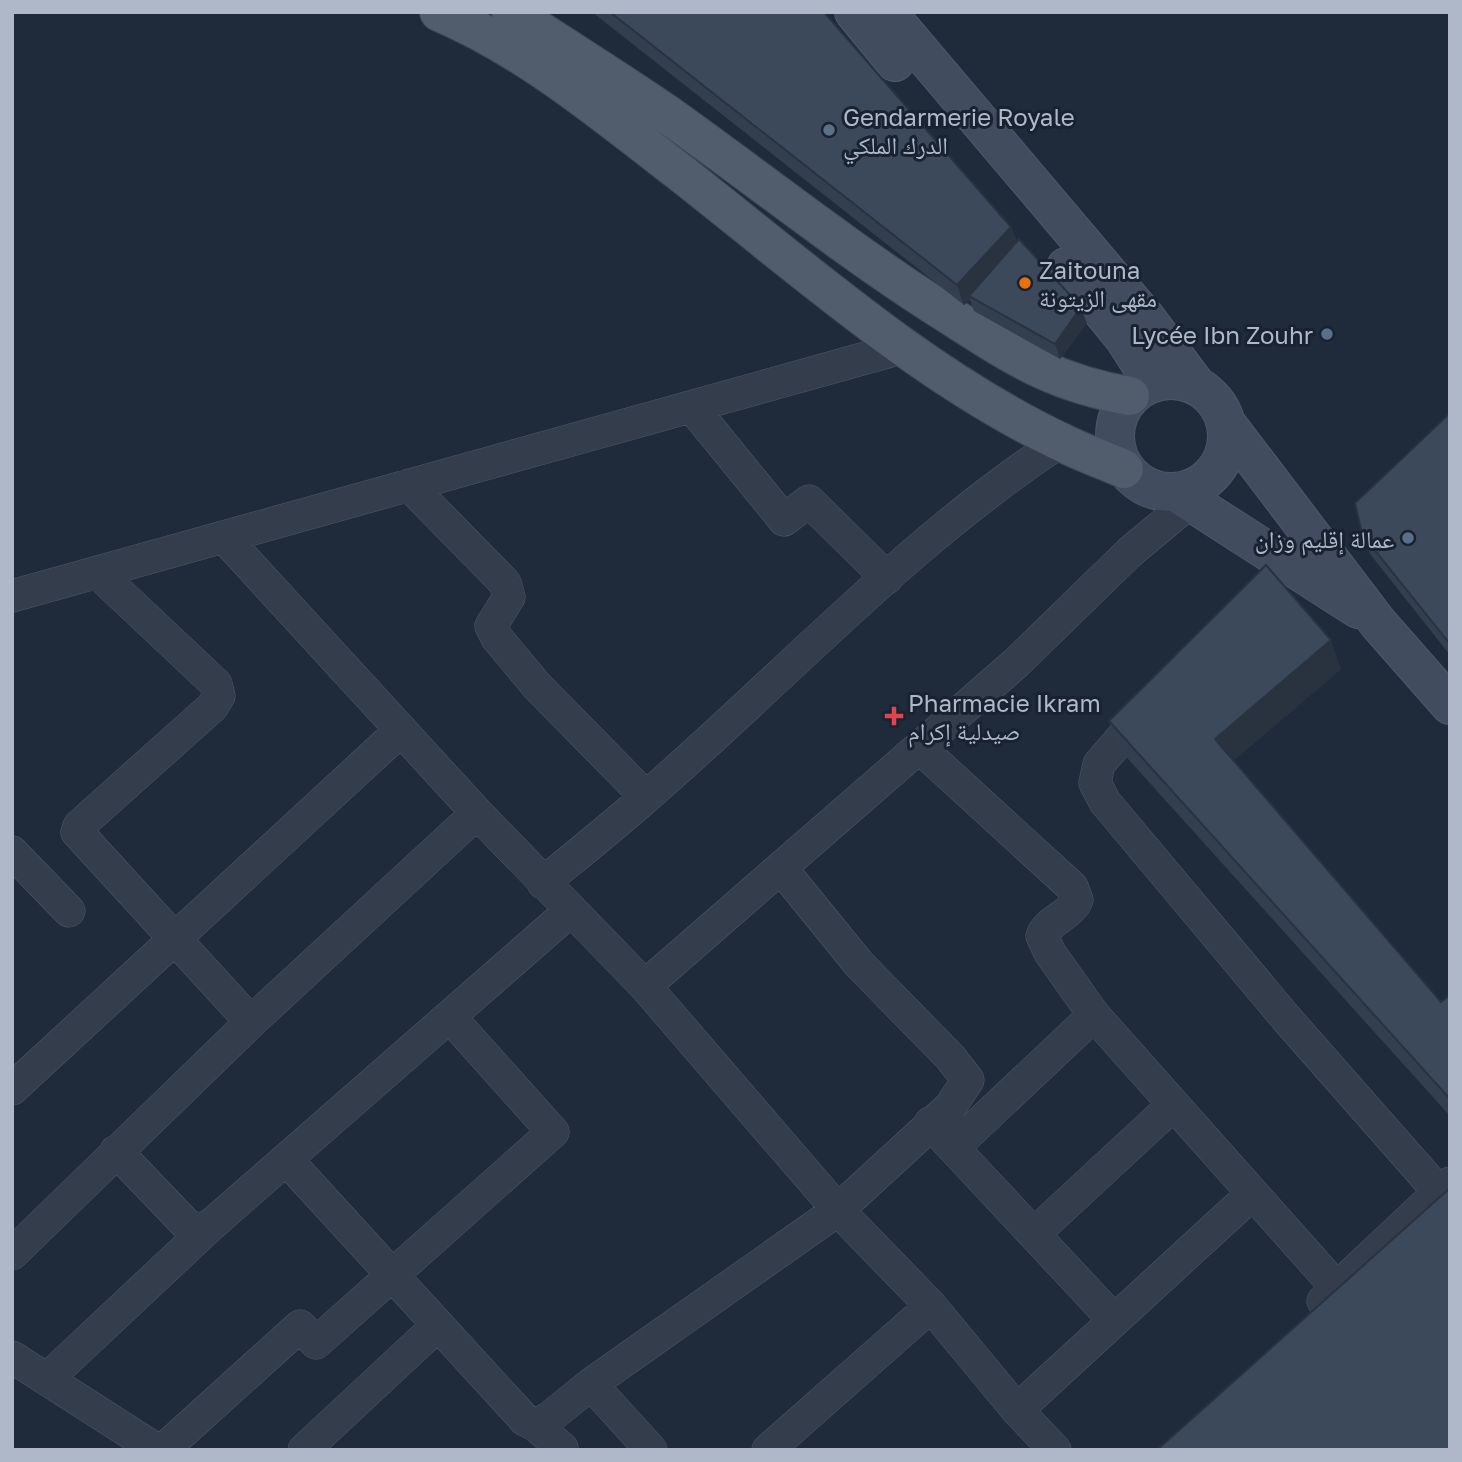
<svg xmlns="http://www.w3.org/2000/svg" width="1462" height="1462" viewBox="0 0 1462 1462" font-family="'Golos Text','Noto Naskh Arabic',sans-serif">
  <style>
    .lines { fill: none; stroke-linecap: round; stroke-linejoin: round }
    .minor-casing { stroke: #4e5866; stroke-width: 33 }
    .secondary-casing { stroke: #4e5866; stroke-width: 40 }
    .primary-casing { stroke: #3d4655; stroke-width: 40 }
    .minor { stroke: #333d4b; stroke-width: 32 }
    .secondary { stroke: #414c5f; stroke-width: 38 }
    .primary { stroke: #515c6c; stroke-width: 38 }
    .wall { fill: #333f4e }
    .shaded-wall { fill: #293340 }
    .building { fill: #3b495b; stroke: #293340; stroke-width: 2 }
    .service-dot { fill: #5c6f8a; stroke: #192230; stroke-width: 2.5 }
    .food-dot { fill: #e8710a; stroke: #192230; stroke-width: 2.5 }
    .health-dot { fill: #e0444e; stroke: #192230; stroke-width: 2.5 }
    .labels { text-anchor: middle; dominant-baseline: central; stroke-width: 6; stroke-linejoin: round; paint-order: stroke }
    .poi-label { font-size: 24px; fill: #aeb8c8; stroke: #192230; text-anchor: start }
  </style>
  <rect width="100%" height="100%" fill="#1f2b3b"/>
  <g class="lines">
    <g class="minor-casing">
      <path id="minor" d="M692,407l92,113 25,-19 78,77
        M409,485l96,98 4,14 -18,29 6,12 40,48 109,111
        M224,537l253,276 168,173 193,224 93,96 86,104 38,40
        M98,573l118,111 3,12 -7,11 -133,119 -2,6 174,190
        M12,596l893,-249
        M1145,711l-46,53 -4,19 10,19 181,216 153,174 11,-9
        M920,748l152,139 5,13c-7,16 -29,20 -35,36l8,17 44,62 243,273
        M12,852l57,59
        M543,883c34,-28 69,-56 102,-85 138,-119 262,-256 415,-356
        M645,986l371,-323 114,-111 60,-50
        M12,1089l389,-359
        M930,1123l183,196
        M953,1148l141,-133
        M116,1151l71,74 12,5 12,-5 359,-314
        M287,1160l238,260 10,5 14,-7 42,-34 247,-174 112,-103 18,-27 -18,-23 -91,-93 -78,-96
        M1035,1233l137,-127
        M12,1254l239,-232 226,-209
        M1323,1301l116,-109
        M12,1357l145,93
        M47,1379l164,-154
        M591,1384l60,66
        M1017,1410l235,-216
        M535,1425l27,23 -2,2
        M163,1450l137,-124 16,17 237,-211 -103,-115
        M304,1450l134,-125
        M768,1450l163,-144"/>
    </g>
    <g class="secondary-casing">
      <path id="secondary" d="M854,12l41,50
        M887,12l259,306 50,67
        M1066,267l58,71 28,44
        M1115 436a56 56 0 1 1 112 0a56 56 0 1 1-112 0Z
        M1226,423l152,200 72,82
        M1177,493l181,116"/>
    </g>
    <g class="primary-casing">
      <path id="primary" d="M439,12c87,37 163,100 238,158 119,93 246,207 384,272 20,10 42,18 63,27
        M511,12c52,34 105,67 156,102 90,64 175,132 268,192 70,44 111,76 195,90"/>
    </g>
    <use href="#minor" class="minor"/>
    <use href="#secondary" class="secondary"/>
    <use href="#primary" class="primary"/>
  </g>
  <path class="wall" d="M592,12h232l187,215 6,15 70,81 -27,36 -86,-48 -4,-11 -6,5z
    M1450,413v242l-80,-101 -8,-20z
    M1341,669l-108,92 208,241 9,-7v121l-330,-366 -11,-29z"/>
  <path class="shaded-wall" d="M1011,227l8,21 -50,48 1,4 -6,5 -7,-20z
    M1081,307l6,16 -27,36 -5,-15z
    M1331,640l10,29 -116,99 -10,-29z"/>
  <path class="building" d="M610,12h214l187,215 -54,58z
    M1019,239l62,68 -26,37 -86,-48z
    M1450,413v231l-88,-110 -7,-31z
    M1266,565l65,75 -116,99 226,263 9,-7v104l-341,-378z
    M1450,1188v262h-293z"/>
  <g class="service-dot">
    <circle cx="829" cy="130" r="7"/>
    <circle cx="1327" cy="334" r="7"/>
    <circle cx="1408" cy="538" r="7"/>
  </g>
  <circle class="food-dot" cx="1025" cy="283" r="7"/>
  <path class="health-dot" d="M890.5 705.5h7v7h7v7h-7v7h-7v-7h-7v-7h7z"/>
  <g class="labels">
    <g class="poi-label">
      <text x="843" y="116">Gendarmerie Royale<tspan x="843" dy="28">الدرك الملكي</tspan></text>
      <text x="1039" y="269">Zaitouna<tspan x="1039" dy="28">مقهى الزيتونة</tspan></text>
      <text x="1313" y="334" text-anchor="end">Lycée Ibn Zouhr</text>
      <text x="1394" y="538" text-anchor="end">عمالة إقليم وزان</text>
      <text x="908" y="702">Pharmacie Ikram<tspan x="908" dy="28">صيدلية إكرام</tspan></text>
    </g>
  </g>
  <rect width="1462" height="1462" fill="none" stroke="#aeb8c8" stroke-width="28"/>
</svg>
